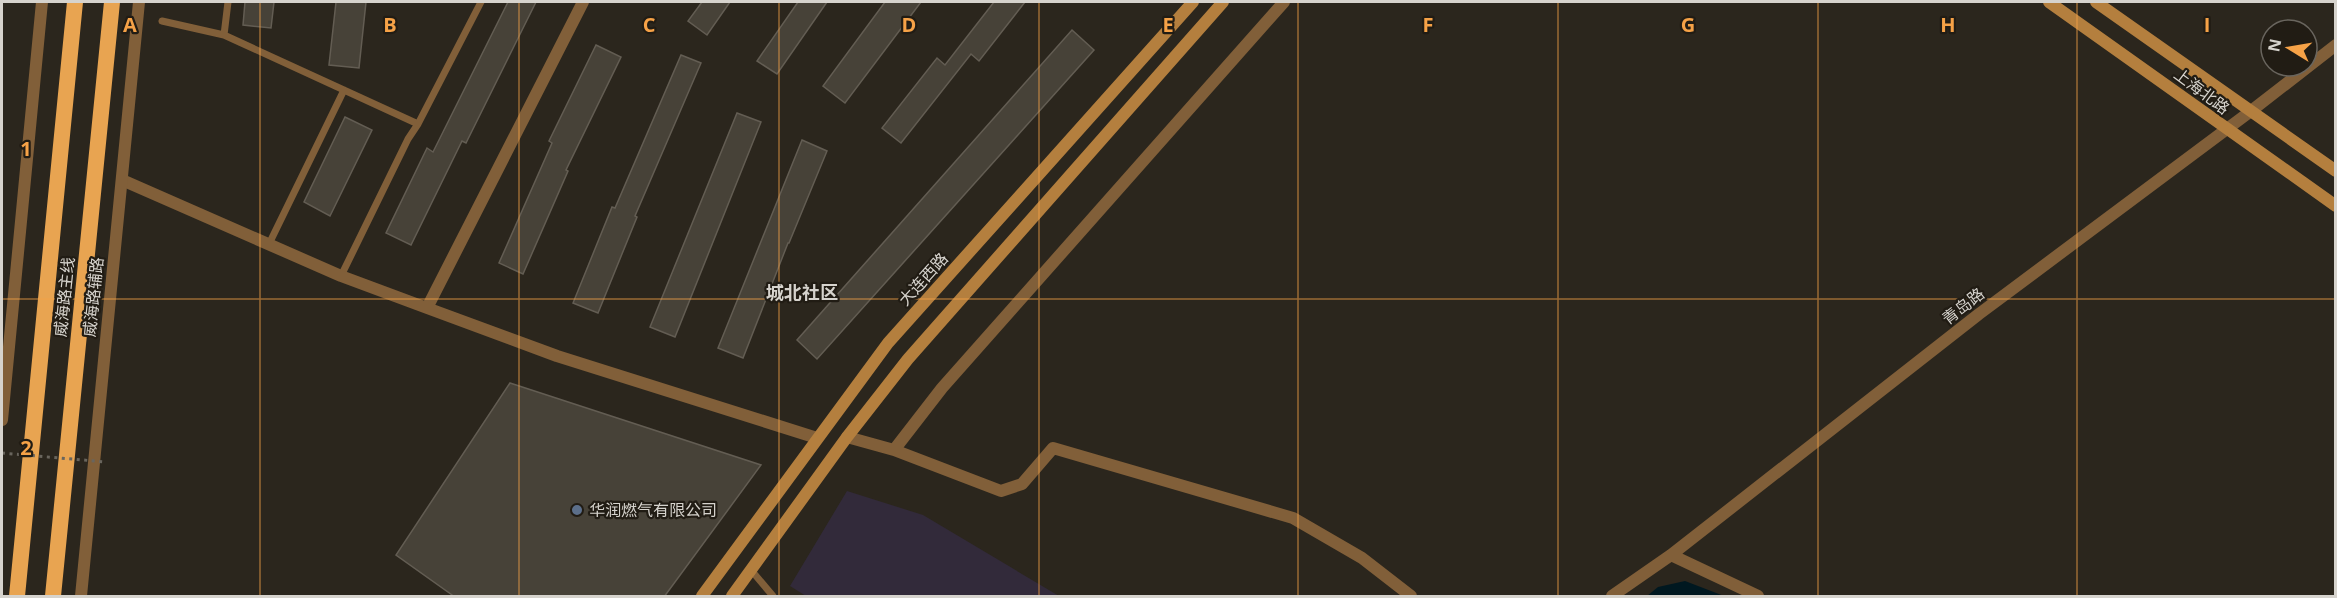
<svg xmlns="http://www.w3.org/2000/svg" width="2337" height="598" viewBox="0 0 2337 598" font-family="'Open Sans','Noto Sans SC',sans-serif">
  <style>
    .industrial { fill: #322a3a }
    .water { fill: #001820 }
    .building { fill: #474238; stroke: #635d53; stroke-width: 1.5 }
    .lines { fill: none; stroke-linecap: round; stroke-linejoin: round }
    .service { stroke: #815f39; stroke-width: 7 }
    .minor { stroke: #815f39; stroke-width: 12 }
    .tertiary { stroke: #815f39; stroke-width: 12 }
    .secondary { stroke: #b47f3e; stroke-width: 12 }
    .trunk { stroke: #e8a451; stroke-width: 16 }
    .path-bridge { stroke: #69655d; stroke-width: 3; stroke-dasharray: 3 4.5; stroke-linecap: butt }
    .grid { fill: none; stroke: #f6a247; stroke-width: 1.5; stroke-opacity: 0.55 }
    .service-dot { fill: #5c6f8a; stroke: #211c14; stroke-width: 2 }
    .labels { text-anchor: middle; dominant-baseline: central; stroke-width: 4.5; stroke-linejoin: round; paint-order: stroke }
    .street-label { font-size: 16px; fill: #d6d3cd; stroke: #211c14 }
    .poi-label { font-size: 16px; fill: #d6d3cd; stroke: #211c14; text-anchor: start }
    .neighbourhood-label { font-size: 18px; font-weight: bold; fill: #d6d3cd; stroke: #211c14 }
    .grid-label { font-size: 20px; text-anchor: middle; font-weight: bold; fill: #f6a247; stroke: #211c14; stroke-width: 4.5; stroke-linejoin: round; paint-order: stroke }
  </style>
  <rect width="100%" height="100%" fill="#2b261d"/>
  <path class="industrial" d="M847,491l76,24 136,81h-253l-16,-10z"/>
  <path class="water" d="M1685,581l39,15h-77l11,-9z"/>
  <path class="building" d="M245,2h29l-3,26 -28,-3z
    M336,2h30l-7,66 -30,-3z
    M508,2h28l-70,141 -4,-2 -51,104 -25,-12 41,-85 6,4z
    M702,2h28l-23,33 -19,-14z
    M798,2h29l-50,72 -20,-13z
    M885,2h36l-76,101 -22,-17z
    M994,2h31l-46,59 -8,-7 -70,89 -19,-15 55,-70 8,7z
    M1072,30l22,20 -277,309 -20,-19z
    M596,45l25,12 -55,113 2,1 -45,103 -24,-11 53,-120 -3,-2z
    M681,55l20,8 -66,153 2,1 -39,96 -25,-10 39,-96 3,1z
    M737,113l24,9 -86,215 -25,-10z
    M345,117l27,13 -42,86 -26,-14z
    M802,140l25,11 -38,92h-1l-45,115 -25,-10z
    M510,383l251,82 -97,132h-209l-59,-42z"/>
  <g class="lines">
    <path class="service" d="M162,21l62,14 194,89
      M224,35l4,-33
      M269,244l75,-154
      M341,276l67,-137 10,-15 63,-122
      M751,570l22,26"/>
    <path class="minor" d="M122,180l219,96 86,32 130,48 260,82
      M427,308l156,-306
      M847,437l47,13 48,-62 342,-386
      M894,450l107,41 21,-7 31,-36 240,70 69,40 49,38
      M1671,555l87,41
      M1612,596l59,-41 308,-241 272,-203"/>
    <path class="tertiary" d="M2251,111l85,-66
      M2,420l40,-418
      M81,596l58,-594"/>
    <path class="secondary" d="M2049,2l287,204
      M2096,2l240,169
      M702,596l186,-253 305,-341
      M732,596l115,-159 61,-78 315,-357"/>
    <path class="trunk" d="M17,596l58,-594
      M53,596l59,-594"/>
    <path class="path-bridge" d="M2,453l104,9"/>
  </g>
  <path class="grid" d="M260,2v594M519,2v594M779,2v594M1039,2v594M1298,2v594M1558,2v594M1818,2v594M2077,2v594M2,299h2334"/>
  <circle class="service-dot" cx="577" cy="510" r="6"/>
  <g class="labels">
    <g class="street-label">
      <text transform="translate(2202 91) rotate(37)">上海北路</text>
      <text transform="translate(923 279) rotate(-48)">大连西路</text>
      <text transform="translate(64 297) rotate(-84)">威海路主线</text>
      <text transform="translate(93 297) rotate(-84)">威海路辅路</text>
      <text transform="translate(1963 306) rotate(-38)">青岛路</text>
    </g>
    <g class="poi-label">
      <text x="589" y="510">华润燃气有限公司</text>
    </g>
    <g class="neighbourhood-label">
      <text x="802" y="292">城北社区</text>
    </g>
  </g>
  <g class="grid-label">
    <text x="130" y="32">A</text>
    <text x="390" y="32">B</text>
    <text x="649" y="32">C</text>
    <text x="909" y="32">D</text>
    <text x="1168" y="32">E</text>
    <text x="1428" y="32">F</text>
    <text x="1688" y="32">G</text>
    <text x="1948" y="32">H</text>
    <text x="2207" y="32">I</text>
    <text x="26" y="156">1</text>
    <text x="26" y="455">2</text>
  </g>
  <rect width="2337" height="598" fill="none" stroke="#d6d3cd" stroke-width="6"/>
  <g transform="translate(2289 48) rotate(281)"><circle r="28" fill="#211c14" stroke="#69655e" stroke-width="1.5"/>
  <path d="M0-4.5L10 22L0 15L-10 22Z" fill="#f6a247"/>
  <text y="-9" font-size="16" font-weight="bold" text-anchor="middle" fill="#d6d3cd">N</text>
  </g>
</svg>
